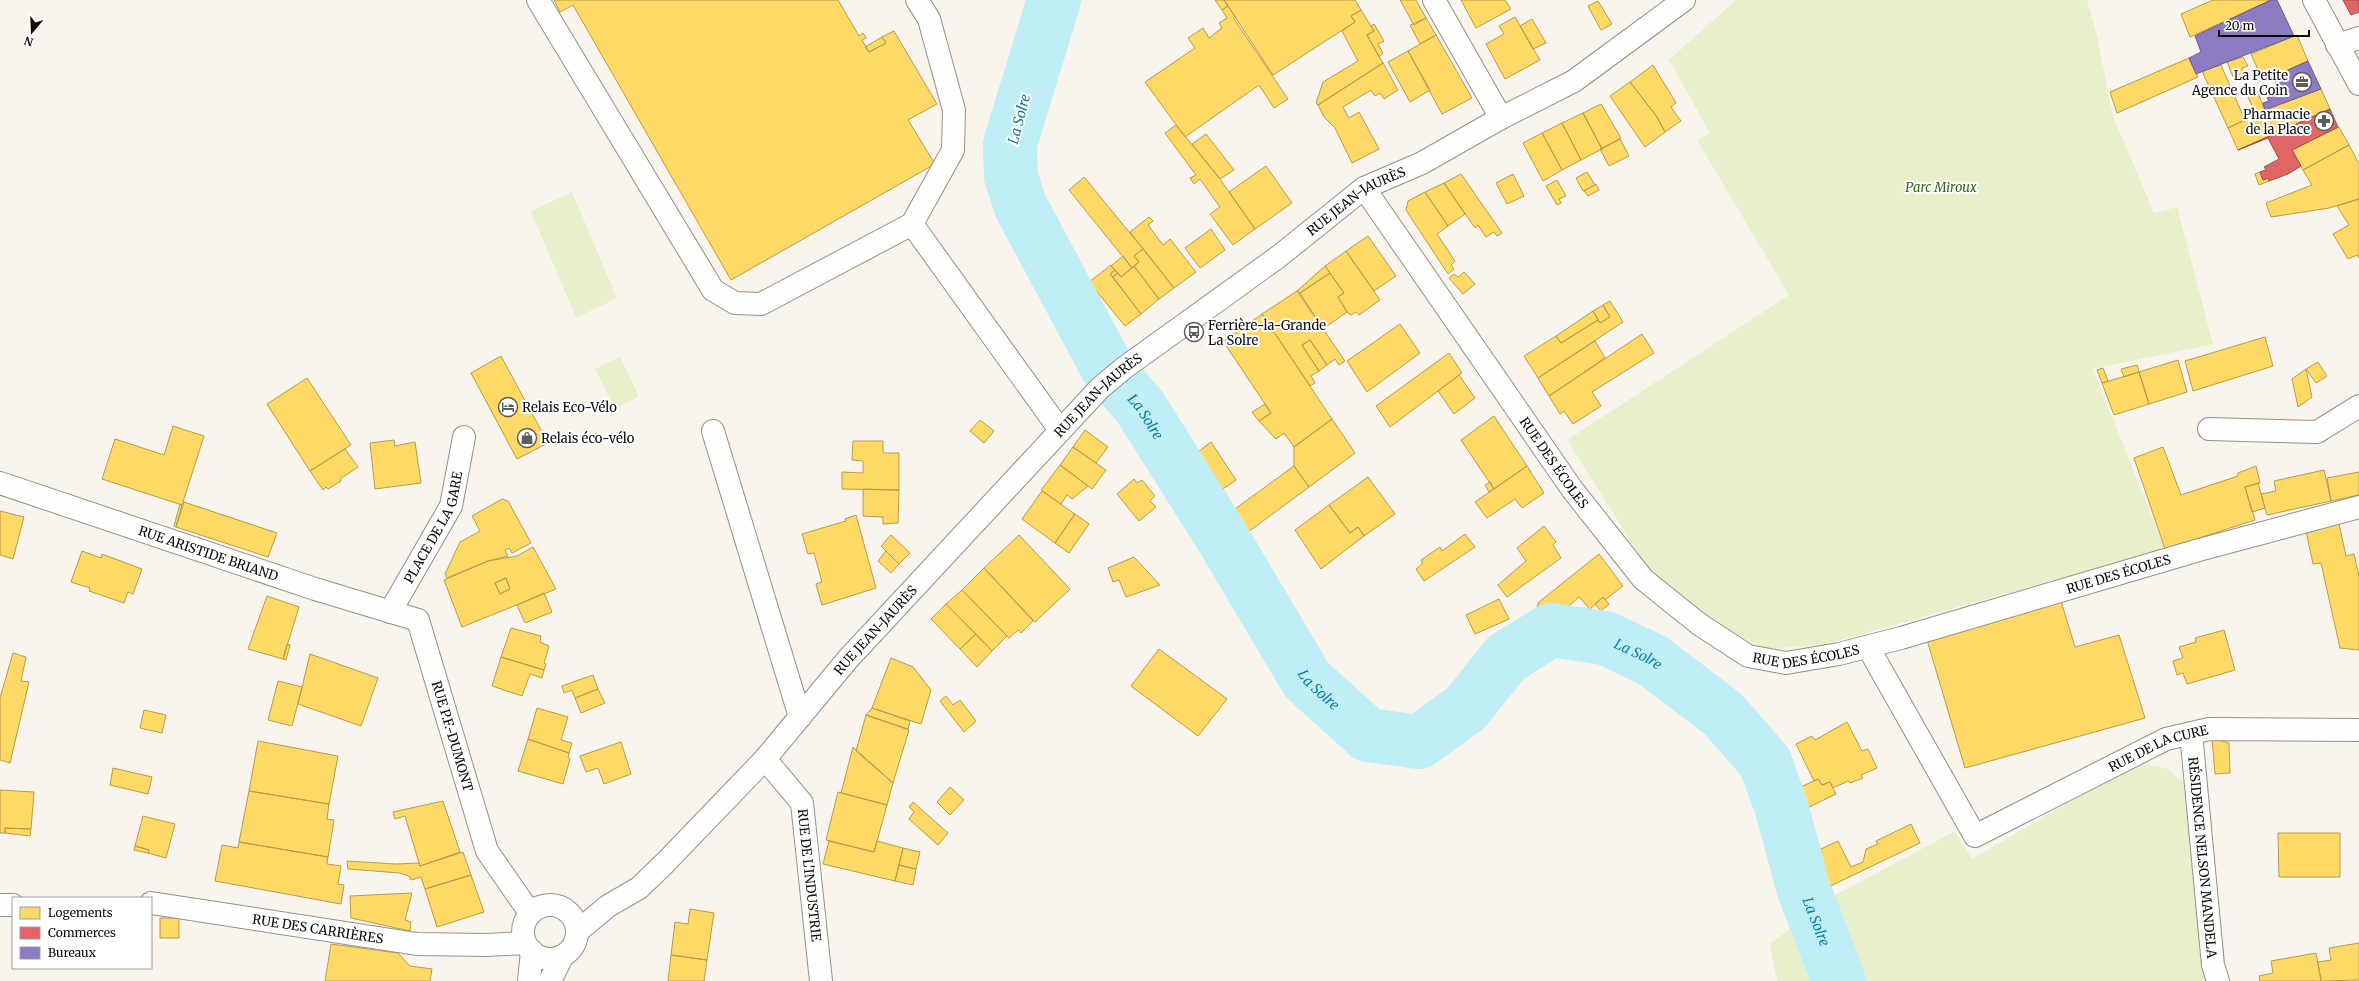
<svg xmlns="http://www.w3.org/2000/svg" width="2359" height="981" viewBox="0 0 2359 981" font-family="Merriweather,serif">
  <style>
    .green { fill: #e7f0cb }
    .homes { fill: #ffd966; stroke: #b69b4a; fill-rule: evenodd }
    .shops { fill: #e06666; stroke: #a04a4a }
    .offices { fill: #8e7cc3; stroke: #665a8c }
    .lines { fill: none; stroke-linecap: round; stroke-linejoin: round }
    .river { stroke: #c0eef6; stroke-width: 54 }
    .minor-casing { stroke: #92908c; stroke-width: 24 }
    .minor { stroke: #fefefc; stroke-width: 22 }
    .labels { text-anchor: middle; dominant-baseline: central; stroke-width: 4; stroke-linejoin: round; paint-order: stroke }
    .poi-label { font-size: 13px; fill: #0a0a0a; stroke: #fff; text-anchor: start }
    .park-label { font-size: 13px; font-style: italic; fill: #366418; stroke: #fff }
    .street-label { font-size: 13px; fill: #0a0a0a; stroke: #fff }
    .water-label { font-size: 14px; font-style: italic; fill: #0d7da2; stroke: #fff }
  </style>
  <rect width="100%" height="100%" fill="#f9f5ed"/>
  <path class="green" d="M1736,0h351l10,36 16,80 41,97 23,-6 36,137 -120,25 72,180 -343,96 -57,4 -43,-22 -72,-55 -83,-132 222,-145 -92,-155 13,-7 -41,-73z
    M572,192l45,106 -41,20 -45,-107z
    M620,357l19,40 -24,11 -20,-39z
    M2135,763l31,5 21,17 23,196h-433l-7,-37 58,-45 127,-68 17,28z"/>
  <path class="homes" d="M554,0h284l21,36 4,-3 3,5 -4,2 7,12 17,-9 -4,-6 12,-6 43,73 -29,16 27,44 -204,116 -158,-275 -13,7z
    M1215,0h9l4,6 -6,4z
    M1224,0h131l6,10 -10,6 4,6 -82,53z
    M1400,0h16l10,18 -12,7z
    M1461,0h44l6,9 -35,19z
    M2213,0h58l-81,37 -9,-23z
    M1598,1l14,23 -11,6 -13,-24z
    M1228,6l8,12 -2,1 54,80 -14,9 -15,-23 -74,52 -40,-55 50,-34 -7,-10 15,-10 6,10 13,-10 -3,-5 8,-5 -5,-8z
    M1361,10l13,21 -7,4 16,28 -65,42 -2,-2 7,-21 35,-21 -16,-30 13,-9 -4,-6z
    M1515,17l25,43 -35,19 -19,-35 18,-10 -5,-8z
    M1426,18l10,17 -16,9 -10,-19z
    M1532,19l14,24 -13,6 -13,-23z
    M1374,24l10,17 -6,3 5,9 -4,4 -12,-22 7,-4 -3,-5z
    M1436,35l36,63 -30,16 -34,-63z
    M2297,35l11,26 -45,20 -12,-27z
    M882,37l4,6 -17,9 -4,-5z
    M1408,51l22,39 -20,12 -22,-40z
    M2243,57l5,9 -6,2 3,7 -4,2 -2,-3 -6,3 -6,-15z
    M2189,58l9,19 -81,36 -7,-21z
    M1383,63l15,27 -14,9 -4,-6 -5,3 -4,-6 -28,17 6,11 10,-6 20,37 -27,14 -17,-35 -11,-11 -6,-12z
    M1653,65l23,38 -5,4 10,14 -16,11 -8,-15 -27,-35z
    M2221,65l24,55 -17,8 -26,-57z
    M1630,82l27,35 8,15 -20,15 -35,-51z
    M2321,89l9,20 -92,41 -10,-22 50,-24z
    M2257,91l8,19 -9,4 -9,-19z
    M1601,104l20,34 -19,11 -19,-36z
    M1583,113l19,36 -21,11 -19,-37z
    M1562,123l19,37 -19,10 -20,-37z
    M1176,125l44,54 35,50 -22,16 -23,-31 10,-7 -20,-28 -6,5 -4,-6 6,-3 -31,-42z
    M2339,127l10,18 -46,25 -11,-20z
    M1542,133l20,37 -19,11 -20,-38z
    M1206,134l28,36 -14,9 -28,-35z
    M1620,139l9,17 -20,10 -9,-17z
    M2349,145l10,19v35l-30,9 -58,9 -5,-14 46,-18 -9,-15z
    M1266,166l26,37 -37,26 -26,-37z
    M1587,172l8,13 -12,6 -7,-13z
    M2260,172l3,8 5,-2 1,3 -10,4 -4,-11z
    M1461,174l41,59 -5,3 -3,-4 -8,5 -8,-12 -3,3 -31,-45z
    M1513,174l11,22 -17,8 -11,-21z
    M1084,177l59,72 -9,7 5,6 -7,6 -63,-78z
    M1557,180l9,16 -7,3 2,4 -4,2 -11,-19z
    M1444,183l21,31 -17,12 -23,-34z
    M1596,184l3,6 -11,6 -4,-5z
    M1425,192l23,34 -11,8 18,27 -4,4 3,4 -6,5 -42,-64 2,-9z
    M2359,199v59l-2,-3 -9,4 -15,-25 16,-9 -12,-19z
    M1149,217l4,4 -5,4 15,20 7,-6 26,33 -22,16 -44,-56z
    M1211,229l14,21 -25,18 -15,-20z
    M1368,236l28,40 -22,15 -28,-40z
    M1143,249l31,39 -15,11 -25,-33 5,-4 -5,-6z
    M1346,251l34,49 -21,15 -3,-3 -5,3 -4,-3 -9,-15 6,-4 -19,-27z
    M1123,256l9,12 -11,9 -10,-11z
    M1111,265l4,5 -5,4 31,40 -16,12 -36,-44z
    M1134,266l25,33 -18,15 -28,-37 5,-4 3,4z
    M1325,266l5,7 -30,20 -3,-2z
    M1115,270l3,3 -5,4 -3,-3z
    M1464,272l11,12 -12,10 -14,-16 5,-4 4,3z
    M1330,273l14,20 -6,4 9,15 -24,17 -23,-36z
    M1297,291l48,70 -6,4 -4,-6 -8,6 -17,-25 -8,5 17,26 -8,5 4,7 -5,3 -48,-72z
    M1610,301l13,21 -85,56 -14,-22 32,-20 5,7 37,-23 2,3 10,-6 -7,-12z
    M1603,305l7,12 -10,6 -7,-12z
    M1593,311l5,9 -37,23 -5,-7z
    M1262,314l70,105 -38,28 -10,-14 -8,6 -17,-18 12,-8 -48,-72z
    M1400,324l20,29 -53,39 -20,-31z
    M1642,334l12,19 -62,39 9,14 -28,18 -9,-13 -4,3 -11,-18z
    M2265,337l8,29 -80,25 -8,-30z
    M1310,340l17,25 -8,6 -17,-26z
    M1595,341l10,17 -56,38 -11,-18z
    M1449,353l13,20 -72,54 -14,-21z
    M501,356l47,87 -31,16 -46,-86z
    M2178,360l9,32 -38,12 -10,-32z
    M2318,362l9,14 -11,7 -10,-14z
    M2137,365l2,7 -15,5 -3,-8z
    M2103,368l5,13 -6,2 -5,-13z
    M2306,369l6,28 -14,10 -6,-28z
    M2139,372l10,32 -35,11 -12,-32z
    M1459,375l16,23 -21,16 -16,-23z
    M307,378l44,67 -41,26 -43,-67z
    M1265,404l6,9 -12,8 -7,-9z
    M1494,416l33,50 -33,23 -33,-49z
    M1332,419l23,34 -46,34 -15,-21v-19z
    M980,420l14,11 -10,12 -14,-12z
    M173,426l31,10 -22,69 -80,-26 13,-40 49,16z
    M1085,430l23,17 -12,16 -23,-16z
    M394,440l1,6 20,-4 6,41 -46,6 -5,-46z
    M853,441h30v12h16v37l-57,-1v-17l21,1v-12l-11,-1z
    M1211,442l25,38 -25,17 -24,-37z
    M1073,447l33,23 -14,19 -32,-24z
    M2163,447l18,48 57,-19v-3l18,-7 4,17 -15,4 10,33 -90,29 -31,-91z
    M345,449l13,18 -18,12 1,2 -13,8 -2,-2 -3,3 -13,-19z
    M1060,465l28,21 -16,13 -5,-4 -6,9 -20,-14z
    M1294,466l15,21 -69,51 -16,-21z
    M1527,466l17,27 -22,15 -7,-9 -28,19 -12,-16z
    M2324,470l7,31 -64,14 -6,-21 15,-3 -2,-10z
    M2359,472v23l-28,6 -4,-23z
    M1368,477l27,37 -31,22 -6,-9 -8,6 -21,-28z
    M1134,479l3,4 5,-3 13,16 -5,5 6,6 -17,14 -22,-27z
    M1490,482l4,7 -5,3 -4,-7z
    M2258,483l7,25 -13,4 -7,-25z
    M863,489l36,1 -1,33 -15,1v-7l-20,-1z
    M1042,491l33,23 -20,29 -33,-24z
    M502,499l6,2 23,42 -19,10 -3,-5 -4,2 3,6 -20,5 -41,17 -2,-4 15,-32 20,-11 -8,-15z
    M184,502l93,31 -9,24 -92,-30z
    M180,504l2,1 -6,22 -2,-1z
    M1329,505l21,28 8,-6 6,9 -43,33 -26,-39z
    M0,511l24,6 -11,42 -13,-4z
    M1075,514l14,10 -20,29 -14,-10z
    M856,515l20,73 -54,17 -6,-21 6,-2 -8,-29 -6,1 -6,-20 44,-13 -1,-2z
    M2339,524l7,32 8,-2 5,22v74l-19,-2 -19,-85 -8,1 -7,-33z
    M1544,526l12,16 -3,3 8,13 -54,39 -9,-12 28,-24 -9,-13z
    M1465,534l10,13 -51,34 -8,-12 7,-6 -2,-3 19,-13 2,4z
    M891,535l19,18 -11,11 -18,-18z
    M1019,535l51,54 -35,33 -51,-54z
    M533,547l23,42 -94,38 -18,-47 44,-19 29,-5zM506,578l4,11 -10,5 -5,-11z
    M82,551l19,7 1,-4 40,15 -9,25 -5,-2 -4,11 -35,-12 1,-3 -19,-6z
    M886,551l13,13 -8,9 -13,-12z
    M1599,554l24,32 -18,14 -2,-3 -13,12 -11,-12 -25,22 -7,2 -7,-3 -4,-8 3,-8z
    M1134,557l26,28 -34,12 -7,-17 -6,2 -5,-14z
    M984,568l49,53 -12,12 -3,-3 -9,8 -47,-48z
    M506,578l4,11 -10,5 -5,-11z
    M962,590l45,46 -15,15 -46,-47z
    M544,593l8,19 -27,11 -8,-18z
    M267,596l32,11 -16,52 -35,-10z
    M1603,597l6,7 -8,7 -6,-7z
    M1499,599l10,20 -34,15 -9,-19z
    M2061,601l14,46 44,-12 26,83 -180,50 -38,-128z
    M946,604l30,30 -16,15 -29,-30z
    M511,628l30,8 -1,6 9,4 -5,17 2,1 -2,6 -43,-13z
    M2224,630l11,40 -48,14 -4,-11 -6,2 -4,-14 10,-3 -4,-11 17,-5 -1,-4z
    M976,634l16,17 -15,16 -17,-18z
    M287,644l3,1 -4,15 -3,-1z
    M1159,649l68,50 -29,37 -67,-50z
    M13,653l13,4 -5,24 8,1 -19,81 -10,-3v-62z
    M310,654l68,24 -17,48 -63,-22z
    M501,657l43,13 -2,8 -12,-4 -8,22 -30,-10z
    M891,658l22,9 18,23 -10,34 -49,-16z
    M593,675l5,14 -23,9 -3,-8 -8,3 -2,-7z
    M278,681l24,6 -10,39 -24,-6z
    M598,689l7,14 -24,10 -6,-15z
    M946,696l7,9 7,-5 16,21 -12,11 -24,-31z
    M537,708l31,9 -7,23 11,3 -3,10 -41,-14z
    M872,708l38,13 -2,8 -42,-14z
    M144,710l22,5 -4,18 -22,-5z
    M866,715l43,15 -16,53 -37,-32z
    M1847,722l15,29 6,-2 9,19 -16,7 2,3 -13,5 -2,-2 -15,7 -3,-6 -8,3 -4,-6 -4,2 -18,-37 16,-8 3,4z
    M2212,738l17,5 1,30 -15,1z
    M528,739l41,14 -1,5 2,1 -7,25 -45,-13z
    M258,741l80,15 -9,48 -80,-13z
    M621,742l10,32 -27,10 -6,-16 -12,4 -6,-16z
    M853,747l40,36 -6,22 -46,-12z
    M113,768l39,9 -4,17 -38,-9z
    M1818,779l4,6 8,-3 6,12 -39,19 -5,-22z
    M950,787l14,13 -14,15 -13,-13z
    M0,790l34,2 -3,37 -26,-1v5h-5z
    M249,791l80,13 -2,15 7,1 -6,37 -89,-15z
    M838,792l49,13 -13,47 -48,-12z
    M443,801l17,51 -40,14 -15,-50 -10,3 -2,-7z
    M913,802l35,31 -10,12 -29,-26 5,-7 -5,-5z
    M143,816l32,8 -9,34 -18,-5 1,-3 -14,-4z
    M1911,824l9,19 -102,49 -10,-37 30,-14 13,26 12,-5 3,-13 12,-5 -2,-3z
    M5,828l26,1 -1,7 -25,-3z
    M2278,833h62v44h-61z
    M829,841l45,11 3,-11 26,7 -8,33 -72,-17z
    M239,842l89,15 -1,7 14,2 -3,18 6,1 -3,19 -126,-23 7,-36 16,3z
    M135,846l14,4 -1,3 -14,-3z
    M903,848l17,4 -4,17 -17,-4z
    M463,852l8,23 -46,14 -4,-12 -10,3 -2,-4 -9,-3 -52,-4 -1,-8 49,3 23,-1 1,3z
    M899,865l17,4 -3,16 -18,-4z
    M471,875l13,37 -47,15 -12,-38z
    M412,893l-7,27 6,2 -1,9 -59,-13 -1,-22z
    M690,909l24,4 -7,47 -36,-5 4,-33 13,2z
    M160,918h19v20h-19z
    M2359,943v37l-38,1 -3,-19 13,-2 -2,-12z
    M331,944l67,9 12,13 22,3 -2,12h-105z
    M2316,953l5,28h-61l-1,-5 14,-3 -2,-12z
    M671,955l36,5 -3,21h-36z"/>
  <path class="shops" d="M2343,0h16v12l-8,3z
    M2330,109l8,18 -46,23 9,16 -13,8 -19,7 -1,-3 -5,2 -3,-8 6,-2 -2,-3 15,-8 -11,-21 -30,12z"/>
  <path class="offices" d="M2271,0h6l17,36 -98,38 -7,-16 12,-6 -6,-16z
    M2308,61l13,28 -56,21 -2,-7 6,-2 -2,-3 13,-5 -7,-16z"/>
  <g class="lines">
    <path class="river" id="s1" d="M1054,0l-44,144 1,33 10,30 89,166 30,34 82,130 85,143 61,55 51,7 47,-34 40,-50 45,-28 54,8 47,22 71,54 42,48 16,44 23,84 35,91"/>
    <g class="minor-casing">
      <g id="minor">
        <path d="M538,0l175,290 22,13 26,1 151,-80 41,-74 1,-40 -25,-91 -12,-19"/>
        <path d="M1434,0l67,118"/>
        <path d="M2314,0l45,84"/>
        <path d="M2337,45l22,-7"/>
        <path id="s2" d="M1364,188l208,301 71,90 56,45 49,32 38,7 53,-9 62,-16 298,-88 160,-43"/>
        <path d="M912,224l148,206"/>
        <path d="M2209,429l108,3 42,-26"/>
        <path d="M713,431l87,286"/>
        <path id="s3" d="M0,483l315,106 103,31 69,231 43,62"/>
        <path id="s4" d="M390,612l61,-106 13,-69"/>
        <path id="s5" d="M1868,647l107,189 191,-97 43,-10 150,1"/>
        <path id="s6" d="M2191,733l22,232 5,16"/>
        <path id="s7" d="M765,759l37,44 19,178"/>
        <path id="s8" d="M151,903l266,41 69,1 39,-2"/>
        <circle cx="550" cy="932" r="27"/>
        <path d="M0,905h13"/>
        <path id="s9" d="M578,931l30,-25 31,-18 26,-25 100,-104 83,-100 252,-271 24,-20 154,-111 86,-69 58,-25 79,-45 73,-37 110,-81"/>
        <path d="M529,981l3,-30"/>
        <path d="M550,981l12,-24"/>
      </g>
    </g>
    <use href="#minor" class="minor"/>
  </g>
  <defs>
    <g id="office-ring" transform="scale(1)"><circle r="9.5" fill="#fff" stroke="#5e5c59" stroke-width="1.5"/><path d="M-6-3h4V-5.5h4V-3h4V5H-6ZM-1-4.5V-3h2v-1.5ZM-6 0V1H6V0Z" fill="#5e5c59"/></g>
    <g id="pharmacy-ring" transform="scale(1)"><circle r="9.5" fill="#fff" stroke="#5e5c59" stroke-width="1.5"/><path d="M-2-6h4v4h4v4h-4v4h-4v-4h-4v-4h4Z" fill="#5e5c59"/></g>
    <g id="bus-ring" transform="scale(1)"><circle r="9.5" fill="#fff" stroke="#5e5c59" stroke-width="1.5"/><path d="M-5-6H5V4H4V6H2V4H-2V6H-4V4H-5ZM-3.5-4V0h7V-4ZM-3.5 1.2v1.5H-2V1.2ZM2 1.2v1.5H3.5V1.2Z" fill="#5e5c59"/></g>
    <g id="hotel-ring" transform="scale(1)"><circle r="9.5" fill="#fff" stroke="#5e5c59" stroke-width="1.5"/><path d="M-6-4.5h1.5V1H6V5H4.5V3h-9V5H-6ZM-4 0a1.8 1.8 0 1 1 3.6 0ZM.5 0V-2.5h3Q6-2.5 6 0Z" fill="#5e5c59"/></g>
    <g id="shop-ring" transform="scale(1)"><circle r="9.5" fill="#fff" stroke="#5e5c59" stroke-width="1.5"/><path d="M-5-2.5h2.3a2.7 3.5 0 0 1 5.4 0H5L5.5 6h-11ZM-1.5-2.5h3a1.5 2.3 0 0 0-3 0Z" fill="#5e5c59"/></g>
  </defs>
  <g fill-rule="evenodd">
    <use href="#office-ring" x="2302" y="82"/>
    <use href="#pharmacy-ring" x="2324" y="121"/>
    <use href="#bus-ring" x="1194" y="332"/>
    <use href="#hotel-ring" x="508" y="407"/>
    <use href="#shop-ring" x="527" y="438"/>
  </g>
  <g class="labels">
    <g class="poi-label">
      <text x="2288" y="75" text-anchor="end">La Petite<tspan x="2288" dy="15">Agence du Coin</tspan></text>
      <text x="2310" y="114" text-anchor="end">Pharmacie<tspan x="2310" dy="15">de la Place</tspan></text>
      <text x="1208" y="325">Ferrière-la-Grande<tspan x="1208" dy="15">La Solre</tspan></text>
      <text x="522" y="407">Relais Eco-Vélo</text>
      <text x="541" y="438">Relais éco-vélo</text>
    </g>
    <g class="park-label">
      <text x="1941" y="187">Parc Miroux</text>
    </g>
    <g class="street-label">
      <text stroke="none"><textPath href="#s9" startOffset="1073">RUE JEAN-JAURÈS</textPath></text>
      <text stroke="none"><textPath href="#s9" startOffset="749">RUE JEAN-JAURÈS</textPath></text>
      <text stroke="none"><textPath href="#s2" startOffset="334">RUE DES ÉCOLES</textPath></text>
      <text stroke="none"><textPath href="#s4" startOffset="96">PLACE DE LA GARE</textPath></text>
      <text stroke="none"><textPath href="#s3" startOffset="220">RUE ARISTIDE BRIAND</textPath></text>
      <text stroke="none"><textPath href="#s2" startOffset="994">RUE DES ÉCOLES</textPath></text>
      <text stroke="none"><textPath href="#s9" startOffset="425">RUE JEAN-JAURÈS</textPath></text>
      <text stroke="none"><textPath href="#s2" startOffset="670">RUE DES ÉCOLES</textPath></text>
      <text stroke="none"><textPath href="#s3" startOffset="561">RUE P.F.-DUMONT</textPath></text>
      <text stroke="none"><textPath href="#s5" startOffset="421">RUE DE LA CURE</textPath></text>
      <text stroke="none"><textPath href="#s6" startOffset="125">RÉSIDENCE NELSON MANDELA</textPath></text>
      <text stroke="none"><textPath href="#s7" startOffset="130">RUE DE L'INDUSTRIE</textPath></text>
      <text stroke="none"><textPath href="#s8" startOffset="169">RUE DES CARRIÈRES</textPath></text>
    </g>
    <g class="water-label">
      <text transform="translate(1019 119) rotate(-75)">La Solre</text>
      <text stroke="none"><textPath href="#s1" startOffset="460">La Solre</textPath></text>
      <text stroke="none"><textPath href="#s1" startOffset="1169">La Solre</textPath></text>
      <text stroke="none"><textPath href="#s1" startOffset="784">La Solre</textPath></text>
      <text stroke="none"><textPath href="#s1" startOffset="1505">La Solre</textPath></text>
    </g>
  </g>
  <rect x="12" y="897" width="140" height="72" fill="#ffffff" stroke="#9d9d9d"/>
  <rect x="20" y="907" width="20" height="12" fill="#ffd966" stroke="#9d9d9d"/>
  <text x="48" y="917" font-size="12" fill="#0a0a0a">Logements</text>
  <rect x="20" y="927" width="20" height="12" fill="#e06666" stroke="#9d9d9d"/>
  <text x="48" y="937" font-size="12" fill="#0a0a0a">Commerces</text>
  <rect x="20" y="947" width="20" height="12" fill="#8e7cc3" stroke="#9d9d9d"/>
  <text x="48" y="957" font-size="12" fill="#0a0a0a">Bureaux</text>
  <g transform="translate(32 32) rotate(199)" stroke="#ffffff" stroke-width="3" paint-order="stroke">
  <path d="M0-3L7 15L0 10L-7 15Z" fill="#0a0a0a"/>
  <text y="-6" font-size="11" font-weight="bold" text-anchor="middle" fill="#0a0a0a">N</text>
  </g>
  <path d="M2219 30v6h90v-6" fill="none" stroke="#0a0a0a" stroke-width="2"/>
  <text x="2225" y="30" font-size="12" fill="#0a0a0a" stroke="#ffffff" stroke-width="3" paint-order="stroke">20 m</text>
</svg>
